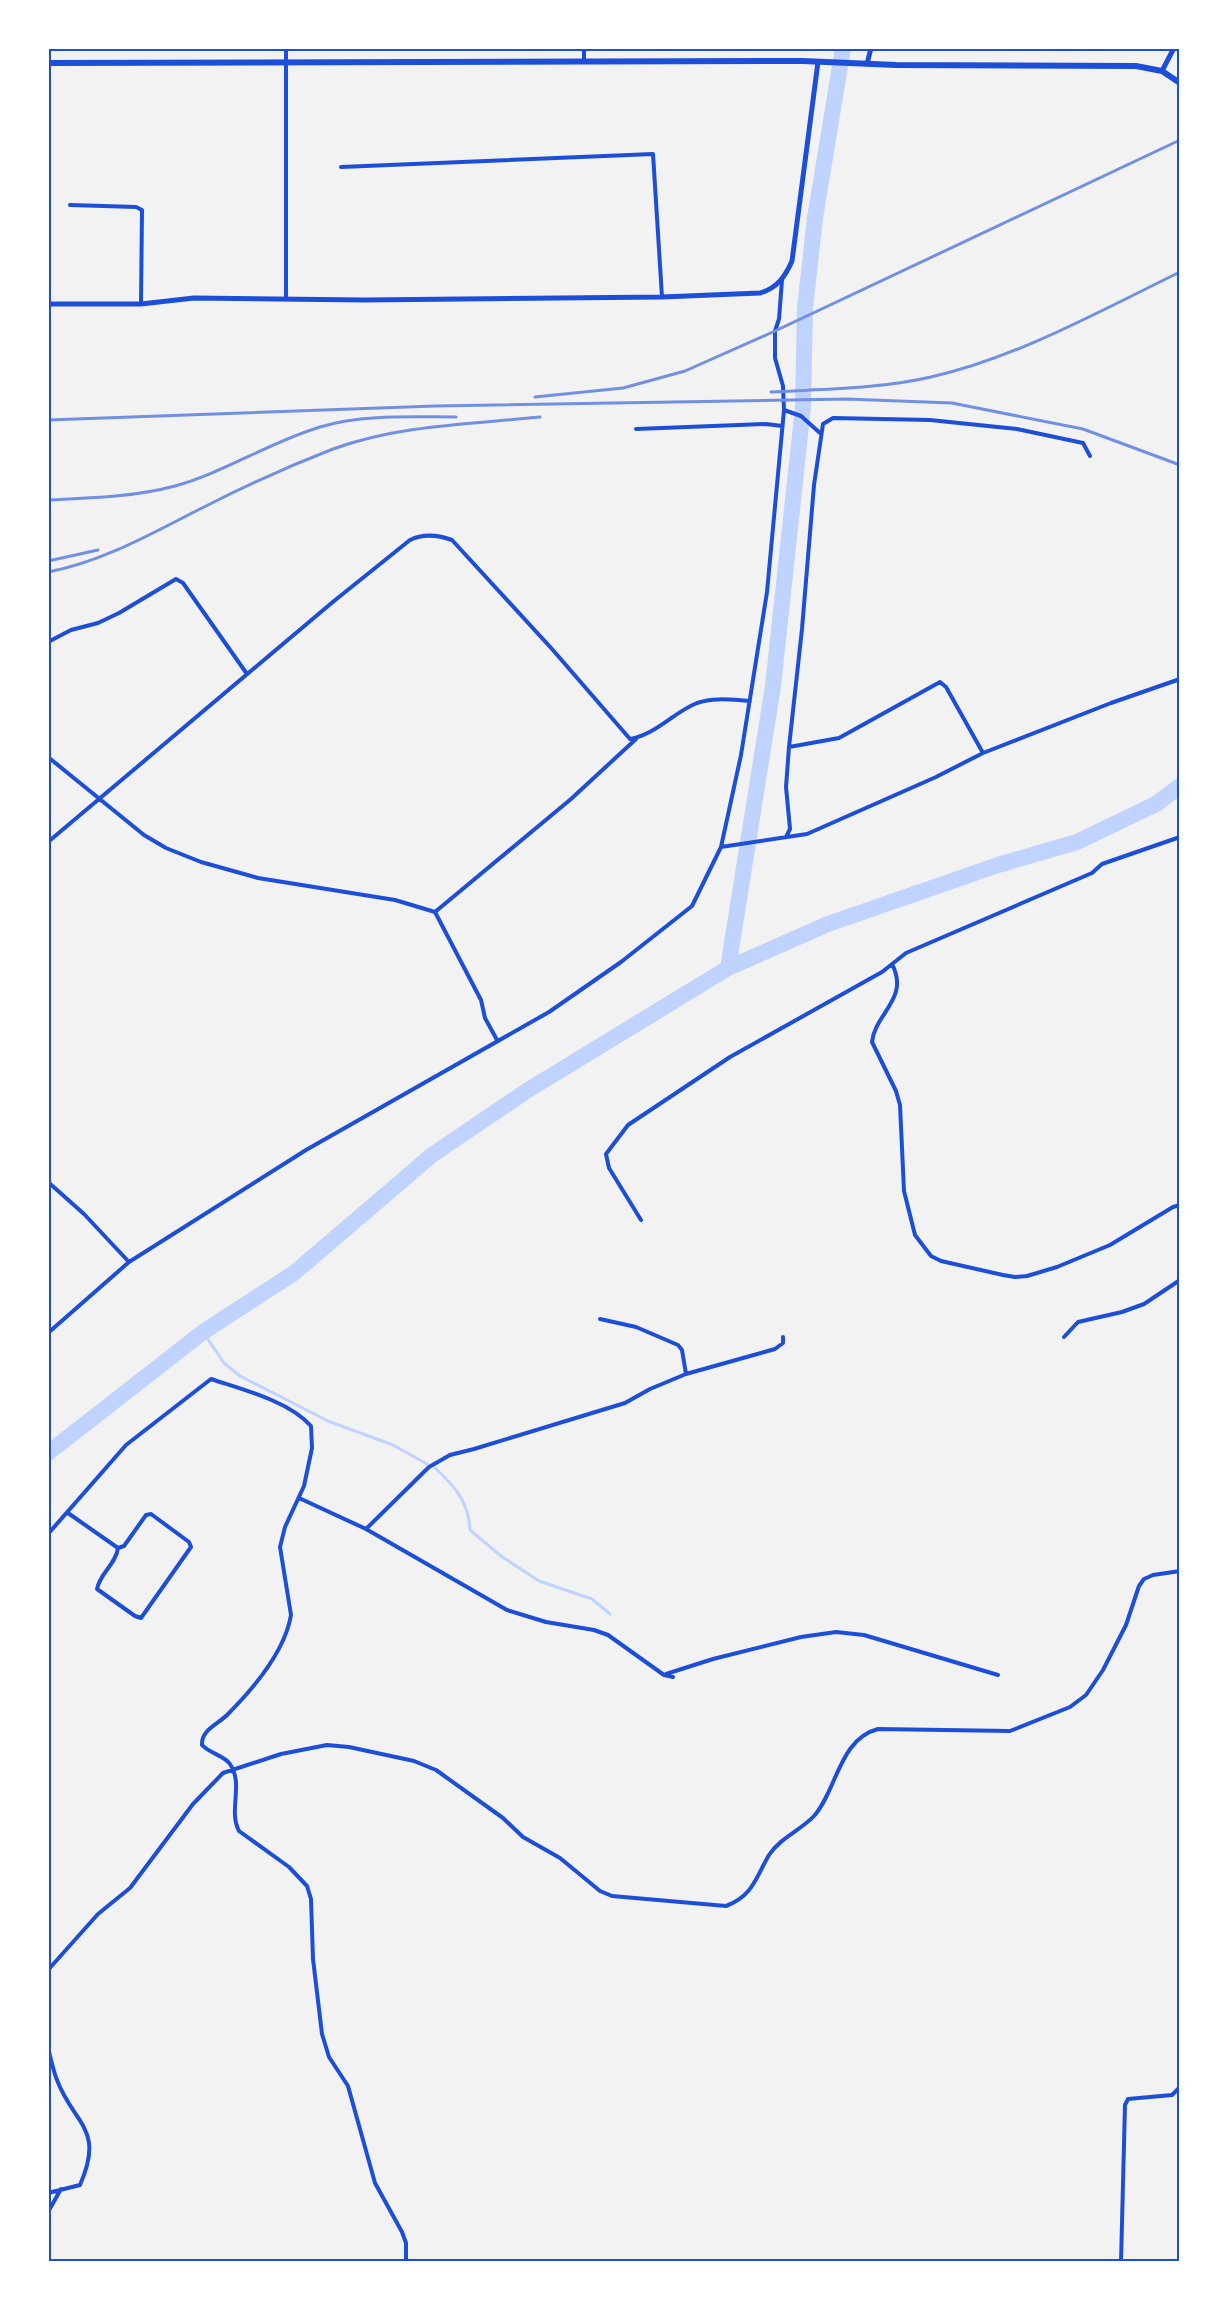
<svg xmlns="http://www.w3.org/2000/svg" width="1228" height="2310" viewBox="0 0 1228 2310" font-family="Ubuntu,sans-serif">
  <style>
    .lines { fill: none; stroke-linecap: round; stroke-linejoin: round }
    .stream { stroke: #bfd3fe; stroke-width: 3 }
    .river { stroke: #bfd3fe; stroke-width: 16 }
    .minor { stroke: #1d4ed8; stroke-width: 4 }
    .tertiary { stroke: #1d4ed8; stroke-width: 5 }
    .secondary { stroke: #1d4ed8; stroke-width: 5 }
    .primary { stroke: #1d4ed8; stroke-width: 6 }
    .rail { stroke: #7290e2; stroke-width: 3 }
    .neatline { fill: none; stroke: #1d4ed8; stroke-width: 2 }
  </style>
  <rect width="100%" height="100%" fill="#f2f2f2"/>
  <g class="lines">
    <path class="stream" d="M203,1332l21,31 16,13 88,45 65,24 34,19
      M435,1468c20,18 34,35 35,62l31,26 38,25 53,18 18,15"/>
    <path class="river" d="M728,968l45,-282 30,-279 2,-99 10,-90 28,-170
      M48,1453l155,-121 91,-59 138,-118 96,-65 200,-122 100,-44 170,-59 79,-23 79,-38 24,-18"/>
    <path class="minor" d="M286,48v251
      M584,48v13
      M341,167l312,-13 9,143
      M70,205l66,2 6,3 -1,94
      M784,410l17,6 19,17
      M636,429l130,-5 16,2
      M48,642l23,-12 27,-7 21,-10 57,-34 7,4 64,91
      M789,747l50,-9 101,-56 6,5 37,66
      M48,757l96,78 22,13 35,14 57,16 137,22 40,12
      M786,837l4,-8 -4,-42 3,-40 13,-118 12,-144 9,-61 10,-6 97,2 87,9 66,14 7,13
      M48,842l286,-241 76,-61c14,-7 28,-5 42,0l100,109 78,90c25,-4 44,-27 67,-36 17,-6 36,-3 53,-2
      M721,847l86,-13 129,-57 47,-24 128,-50 69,-24
      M892,964c18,35 -17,49 -20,78l24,49 4,14 4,86 11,44 16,21 10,5 62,14 12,2 12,-1 30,-9 53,-22 63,-38 7,-2
      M497,1040l-12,-22 -4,-18 -46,-88 136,-113 65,-60
      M48,1182l36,32 45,48
      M641,1220l-32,-52 -3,-14 22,-29 102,-68 152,-85 24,-19 186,-80 10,-9 78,-27
      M600,1319l36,8 42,18 4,5 4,24
      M48,1333l81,-71 177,-112 243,-138 72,-50 71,-56 29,-59 20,-92 26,-163 17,-182 -1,-24 -8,-28v-27l4,-12 3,-39
      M1064,1337l14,-15 44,-10 22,-8 36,-24
      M299,1498l67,31 141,81 39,12 48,8 14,5 56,40 9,2
      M68,1513l50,35 6,-2 22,-31 5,-1 38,28 2,5 -50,71 -6,-2 -38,-27c3,-16 19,-25 21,-41
      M366,1529l63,-62 21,-12 24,-6 151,-46 25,-14 36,-15 89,-25 8,-6v-6
      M48,1534l78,-89 85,-66c30,10 78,22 100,47l1,22 -8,38 -19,41 -5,20 11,68c-6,36 -39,75 -64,100 -10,10 -26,15 -25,30 7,8 23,11 28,19 14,21 -2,46 9,67l50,36 18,19 4,13 2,60 9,75 7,23 19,29 27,97 27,49 4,11v19
      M666,1674l47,-15 88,-22 35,-5 28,3 134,40
      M48,1970l50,-56 32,-26 63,-84 30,-31 58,-19 46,-9 22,2 65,14 22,9 67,48 20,19 37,21 40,33 12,5 114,10c27,-10 30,-29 43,-51 11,-17 32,-25 45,-39 23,-26 25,-77 64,-87l132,2 60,-24 16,-12 17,-25 23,-45 13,-39 5,-7 9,-4 27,-4
      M48,2048c3,11 5,22 9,32 17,45 48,48 23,105l-32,8
      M48,2212l13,-23
      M1121,2262l4,-157 3,-6 44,-4 8,-8"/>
    <path class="tertiary" d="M867,64l4,-16
      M1162,71l12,-23"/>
    <path class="secondary" d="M48,304h93l53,-6 171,2 297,-3 98,-4c17,-5 25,-16 32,-32l26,-199"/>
    <path class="primary" d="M48,63l755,-2 93,4 240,1 26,5 18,12"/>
    <path class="rail" d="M771,392c53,-3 108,-3 160,-15 85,-19 171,-67 249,-105
      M535,397l88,-9 62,-17 90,-40 405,-191
      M48,420l387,-14 411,-7 106,4 131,26 97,36
      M48,500c43,-2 86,-3 127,-14 50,-14 95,-44 145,-59 41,-13 93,-10 136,-10
      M48,561l50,-11
      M48,572c55,-10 106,-40 156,-65 41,-21 85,-41 129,-58 66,-24 138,-25 207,-32"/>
  </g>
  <rect width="1228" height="2310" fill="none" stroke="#ffffff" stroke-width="99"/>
  <rect x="50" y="50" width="1128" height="2210" class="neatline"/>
</svg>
